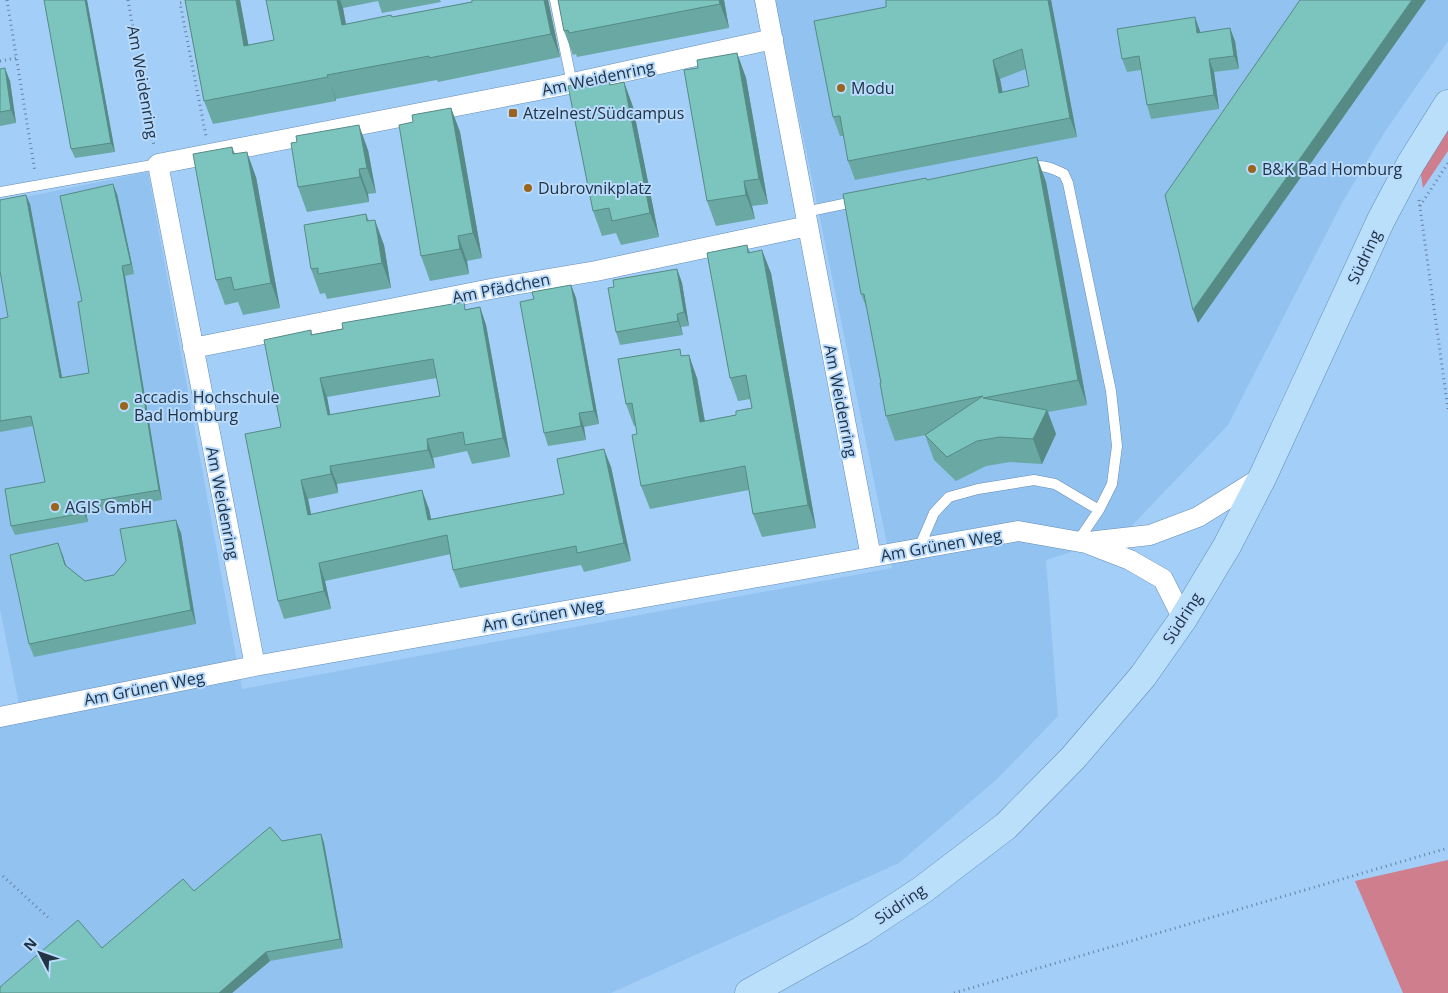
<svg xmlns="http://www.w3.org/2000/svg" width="1448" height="993" viewBox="0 0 1448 993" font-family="'Open Sans',sans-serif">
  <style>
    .built { fill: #92c2f0 }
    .grass { fill: #cf7e8d }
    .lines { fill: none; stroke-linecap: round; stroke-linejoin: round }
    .service-casing { stroke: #648db4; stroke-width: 11 }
    .minor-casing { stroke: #648db4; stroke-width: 21 }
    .secondary-casing { stroke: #648db4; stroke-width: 29 }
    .path { stroke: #6583a1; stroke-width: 3; stroke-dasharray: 1 4; stroke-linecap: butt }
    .service { stroke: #fff; stroke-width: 10 }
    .minor { stroke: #fff; stroke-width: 20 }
    .secondary { stroke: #b9dffa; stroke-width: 28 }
    .wall { fill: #6aa9a3; fill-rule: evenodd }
    .shaded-wall { fill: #568a85 }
    .building { fill: #7bc5be; stroke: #568a85; fill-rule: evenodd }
    .poi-dot { fill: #9a641d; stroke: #b8dafc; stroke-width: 2 }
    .labels { text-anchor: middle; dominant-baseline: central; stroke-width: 4; stroke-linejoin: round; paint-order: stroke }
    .street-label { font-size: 16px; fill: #234; stroke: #b8dafc }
    .poi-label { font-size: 16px; fill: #234; stroke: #b8dafc; text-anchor: start }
  </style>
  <rect width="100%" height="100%" fill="#a3cef8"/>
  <path class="built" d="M775,0h673v41l-64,92 -42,70 -114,222 -106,111 -76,24 12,156 -61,63 -98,84 -288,130h-611v-268l21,-11 -21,-105v-407l148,-30 94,517 650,-121z"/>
  <path class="grass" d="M1448,125v26l-25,37 -3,-19z
    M1448,860v133h-45l-48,-112z"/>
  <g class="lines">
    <g class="service-casing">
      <path id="service" d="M555,0l17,84
        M1029,167c13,-3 23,1 35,7l4,9 43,208 6,55 -5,38 -13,26 -21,31
        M0,192l158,-28
        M805,212l53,-11
        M919,548l15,-35 15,-16 29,-8 56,-9 21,4 44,26"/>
    </g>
    <g class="minor-casing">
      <path id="minor" d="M765,0l106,557
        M193,348l303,-60 100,-17 212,-45
        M1088,542l62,-7 48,-18 64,-40
        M255,666l-97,-502 401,-78 214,-47
        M0,717l255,-51 763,-135 68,12 44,17 33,19 20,40"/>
    </g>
    <g class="secondary-casing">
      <path id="secondary" d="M749,993l111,-62 62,-41 84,-64 67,-68 70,-82 40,-57 44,-73 36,-70 118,-256 30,-57 37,-59"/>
    </g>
    <path class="path" d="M7,0l28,172
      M128,0l26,146
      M196,0l-16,3 26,133
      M0,61l17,-3
      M1419,200l29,209
      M1420,206l28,-43
      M3,876l48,44
      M954,993l494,-145"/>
    <use href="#service" class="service"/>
    <use href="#minor" class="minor"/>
    <use href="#secondary" class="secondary"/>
  </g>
  <path class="wall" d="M87,0l28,152 -40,6 -4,-9z
    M185,0h55l8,45 26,-5 -8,-40h174l1,2 -59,11 -4,-12 -35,7 3,16 46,-7 80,-15v-2h76l12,57 -122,25 -1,-2 -101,19v2l-123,23 -9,-23z
    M558,0h166l5,28 -152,29 -1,-3 -3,1 -9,-24z
    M1051,0l26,137 -222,43 -7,-19 -4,-25h-4l-7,-19 53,-110zM1026,69l3,17 -26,7 -3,-14z
    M1195,17l5,15 35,9 4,28 -25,3 5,37 -68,10 -4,-14 -6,-35 -14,2 -5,-13z
    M737,53l9,25 22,126 -16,2 3,13 -39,7 -9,-25 -9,-133z
    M0,69l10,12 6,42 -16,3z
    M608,77l3,8 13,-3 9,25 26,130 -38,8 -5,-12 -14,3 -9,-25z
    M451,108l9,24 22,126 -15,3 2,13 -39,7 -9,-25 -8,-134z
    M297,142l71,8 8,43 -8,1 1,8 -62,10 -9,-25z
    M232,147l3,7 21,23 24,131 -37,7 -5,-13 -13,3 -9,-25z
    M927,180l119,2 41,223 -39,7 8,22 -14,30 -32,-2 -24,4 -30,15 -22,-21 -9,-25h1l-31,6 -9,-25 -5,-33 -14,-74 -6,-15z
    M117,194l17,80 -9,2 37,224 -76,13 2,9 -73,13 -4,-9 34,-44 -12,-56 -33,6v-113l8,-2 22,-113 32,174 27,-5 -7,-72z
    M366,214l3,7 15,24 7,43 -64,11 -2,-6 -5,1 -9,-25z
    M747,245l3,7 21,21 45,255 -54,9 -9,-23 -4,-24 -99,19 -9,-23 -4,-52 -1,-8h-2l-8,-22 57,-48 14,22 8,43 31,-6 16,-7 -1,-9 -13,2 -8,-23z
    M677,269l5,14 7,43 -8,1 2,8 -63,10 -4,-13 -2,-45z
    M571,285l5,13 23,126 -15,3 2,13 -38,6 -4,-13 -10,-134z
    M480,307l6,18 24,132 -38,7 -5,-13 -34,7 2,10 -98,16 1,9 -30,6 3,15 118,-5 2,10 133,-25 47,-27 20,94 -47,11 -3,-7 -121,23 -7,-18 -2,-16 -126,27 6,28 -47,10 -6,-18 3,-174 30,-97 1,5zM437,378l3,18 -110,19 -3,-18z
    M181,533l15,91 -162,33 -5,-13 34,-88 3,10 19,15 29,-6 12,-14z
    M321,834l3,9 19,105 -73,13 -38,32h-232l102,-45 92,-57 88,-50z"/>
  <path class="shaded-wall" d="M85,0h2l28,152 -4,-9z
    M236,0h4l13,69 -9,-23z
    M337,0h3l3,8 7,40 -8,-23z
    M544,0h4l12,57 -9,-23z
    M719,0h5l5,28 -9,-24z
    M1048,0h3l26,137 -7,-19z
    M1412,0h14l-228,323 -5,-13z
    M1195,17l5,14 2,15 -5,-13z
    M1230,28l5,13 4,28 -5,-13z
    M737,53l9,25 22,126 -9,-25z
    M1209,59l5,13 5,37 -5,-14z
    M993,60l7,19 6,34 -7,-20z
    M5,68l5,13 6,42 -5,-13z
    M327,75l9,24v2l-8,-24z
    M624,82l9,25 26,130 -9,-24z
    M451,108l9,24 22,126 -9,-25z
    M359,125l9,25 8,43 -9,-25z
    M247,152l9,25 24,131 -9,-25z
    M1037,157l9,25 41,223 -9,-25z
    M359,169l9,25 1,8 -9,-25z
    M744,181l8,25 3,13 -9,-24z
    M113,184l4,10 17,80 -3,-10z
    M26,195l4,9 34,184 -4,-10z
    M375,220l9,25 7,43 -9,-25z
    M458,236l9,25 2,13 -9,-25z
    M762,250l9,23 45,255 -8,-23z
    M122,266l3,10 37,224 -3,-10z
    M677,269l5,14 7,43 -5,-14z
    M571,285l5,13 23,126 -5,-13z
    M480,307l6,18 24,132 -7,-19z
    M677,314l4,13 2,8 -5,-14z
    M689,355l8,23 12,67 -9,-23z
    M320,378l7,19 7,37 -6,-19z
    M1047,410l9,24 -14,30 -9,-25z
    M579,413l5,14 2,13 -5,-14z
    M427,439l6,19 2,10 -7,-18z
    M604,449l7,18 20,94 -7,-18z
    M330,466l7,18 1,9 -7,-19z
    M301,480l7,19 7,35 -7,-19z
    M422,490l7,19 6,29 -7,-18z
    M83,503l3,10 2,9 -4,-9z
    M176,520l5,13 15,91 -5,-14z
    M58,543l5,13 7,22 -5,-13z
    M319,563l6,18 6,28 -7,-18z
    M321,834l3,9 19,105 -3,-9z
    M266,952l4,9 -38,32h-13z"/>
  <path class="building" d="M44,0h41l26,143 -40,6z
    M185,0h51l8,46 30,-6 -8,-40h71l5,25 49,-10 1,2 80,-15v-2h72l7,34 -122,24v-2l-102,19 1,2 -124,24z
    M558,0h161l1,4 -151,29 -1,-3 -4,1z
    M886,0h162l22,118 -222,43 -8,-45 -7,1 -19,-96 72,-14zM1022,49l7,37 -30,7 -6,-33z
    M1300,0h112l-219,310 -28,-115z
    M1195,17l2,16 33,-5 4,28 -25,3 5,36 -67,10 -8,-49 -17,3 -5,-30z
    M737,53l22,126 -15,2 2,14 -39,6 -23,-131 14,-2 -1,-8z
    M5,68l6,42 -11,2v-43z
    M608,77l2,8 14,-3 26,131 -38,8 -3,-13 -16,3 -25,-125z
    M451,108l22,125 -15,3 2,13 -39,7 -22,-131 14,-3 -1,-7z
    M359,125l8,43 -8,1 1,8 -62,10 -7,-44 6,-1 -1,-6z
    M232,147l1,7 14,-2 24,131 -37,7 -3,-13 -15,3 -23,-126z
    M1037,157l41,223 -95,18 64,12 -14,29 -33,-2 -23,4 -30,16 -22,-22 58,-39 -97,20 -6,-33h1l-17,-89h-3l-18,-100 83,-16 1,2z
    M113,184l18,80 -9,2 37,224 -76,13 1,10 -73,13 -6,-37 40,-7 -14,-66 -31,5v-102l8,-2 -8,-46v-71l26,-5 34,183 29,-5 -11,-71 4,-1 -22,-105z
    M366,214l1,7 8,-1 7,43 -64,11v-6l-7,1 -7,-44z
    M747,245l1,8 14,-3 46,255 -55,9 -8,-48 -104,20 -9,-51 5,-1 -5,-31 -6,1 -8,-45 62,-10 1,7 8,-1 11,67 36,-7v-4l16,-3 -6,-33 -16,3 -23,-125z
    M677,269l7,43 -7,2 1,7 -62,11 -8,-44 6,-1 -1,-7z
    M571,285l23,126 -15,2 2,13 -37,7 -24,-131 14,-3 -2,-7z
    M464,302l1,8 15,-3 23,131 -38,7 -2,-13 -36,7 1,11 -98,16 1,8 -30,6 7,35 114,-25 6,30 136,-26 -7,-35 47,-10 20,94 -47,10 -1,-7 -123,24 -6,-35 -128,28 5,28 -46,10 -33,-167 36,-7 -17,-87 47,-10v5l32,-6 -1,-6zM433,359l7,37 -112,19 -8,-37z
    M176,520l15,90 -162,34 -19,-89 48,-12 7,22 20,16 29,-6 12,-14 -6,-32z
    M270,827l12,14 39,-7 19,105 -74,13 -47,41h-219v-6l78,-67 24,28 81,-69 11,12z"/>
  <g class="poi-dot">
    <circle cx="841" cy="88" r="5"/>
    <rect x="508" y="108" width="10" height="10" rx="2.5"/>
    <circle cx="1252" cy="169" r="5"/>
    <circle cx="528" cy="188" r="5"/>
    <circle cx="124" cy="406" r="5"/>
    <circle cx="55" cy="507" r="5"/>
  </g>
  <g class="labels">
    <g class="street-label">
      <text transform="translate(598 78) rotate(-12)">Am Weidenring</text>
      <text transform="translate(143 82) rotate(80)">Am Weidenring</text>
      <text transform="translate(1364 257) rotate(-65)">Südring</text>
      <text transform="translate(501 288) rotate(-11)">Am Pfädchen</text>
      <text transform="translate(841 401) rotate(79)">Am Weidenring</text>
      <text transform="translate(223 503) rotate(79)">Am Weidenring</text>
      <text transform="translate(941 545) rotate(-10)">Am Grünen Weg</text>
      <text transform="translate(543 615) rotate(-10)">Am Grünen Weg</text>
      <text transform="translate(1182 618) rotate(-57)">Südring</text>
      <text transform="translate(144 688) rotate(-11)">Am Grünen Weg</text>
      <text transform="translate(900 904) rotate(-34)">Südring</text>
    </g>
    <g class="poi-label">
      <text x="851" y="88">Modu</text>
      <text x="523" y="113">Atzelnest/Südcampus</text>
      <text x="1262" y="169">B&amp;K Bad Homburg</text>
      <text x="538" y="188">Dubrovnikplatz</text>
      <text x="134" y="397">accadis Hochschule<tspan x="134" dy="18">Bad Homburg</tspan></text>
      <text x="65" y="507">AGIS GmbH</text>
    </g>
  </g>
  <g transform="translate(40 953) rotate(311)" stroke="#b8dafc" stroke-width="4" paint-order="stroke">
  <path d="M0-4L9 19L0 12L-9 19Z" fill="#223344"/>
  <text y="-8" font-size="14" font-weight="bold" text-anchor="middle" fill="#223344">N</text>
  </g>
</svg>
